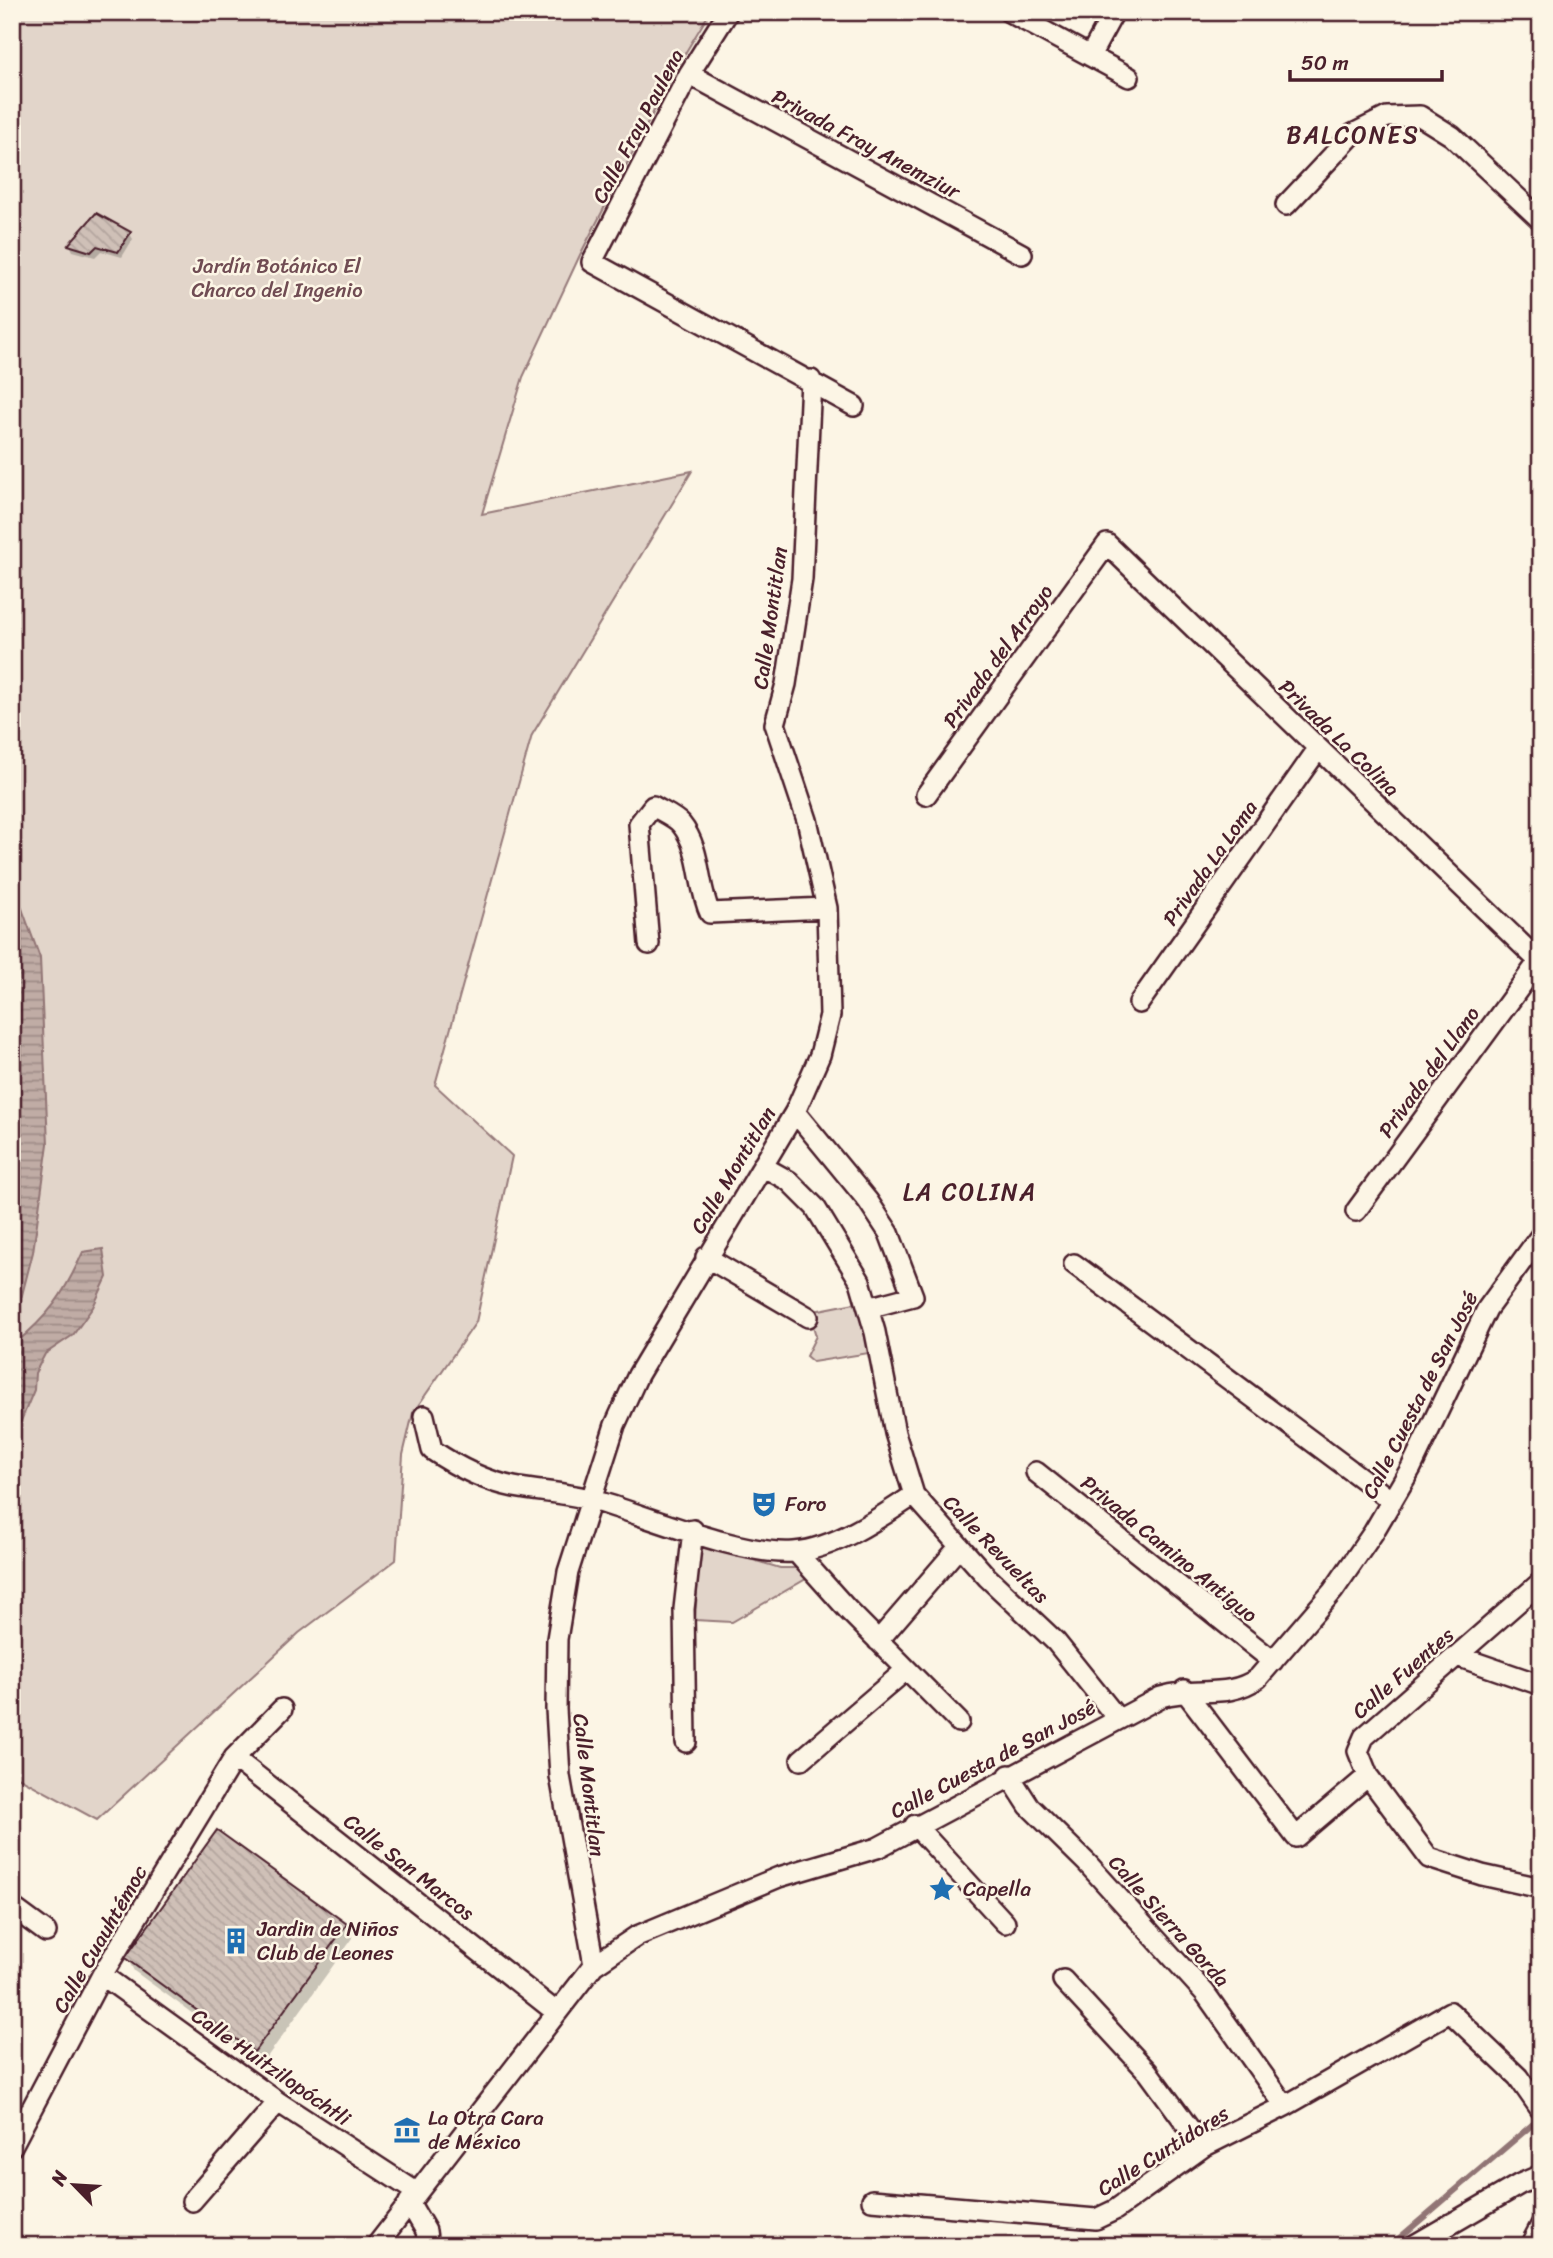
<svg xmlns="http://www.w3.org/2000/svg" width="1553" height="2258" viewBox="0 0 1553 2258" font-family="Sriracha,sans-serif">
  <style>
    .green { fill: #e2d5ca; stroke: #967a7a; stroke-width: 2 }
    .water { fill: url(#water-rules); stroke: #917474; stroke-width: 2 }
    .shadow { fill: #0003 }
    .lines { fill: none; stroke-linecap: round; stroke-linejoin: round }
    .stream { stroke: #917474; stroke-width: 6 }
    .building { fill: url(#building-back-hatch); stroke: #4a1f2b; stroke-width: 2 }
    .minor-casing { stroke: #4a1f2b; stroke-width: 24 }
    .minor { stroke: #fcf5e5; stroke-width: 19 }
    .labels { text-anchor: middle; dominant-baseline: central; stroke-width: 5; stroke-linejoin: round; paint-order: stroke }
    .street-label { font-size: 21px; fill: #4a1f2b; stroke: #fcf5e5 }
    .park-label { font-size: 21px; fill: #704c53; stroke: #fcf5e5 }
    .poi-label { font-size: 21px; fill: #4a1f2b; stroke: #fcf5e5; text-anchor: start }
    .quarter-label { font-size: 24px; letter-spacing: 2px; fill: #4a1f2b; stroke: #fcf5e5 }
  </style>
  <defs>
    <pattern id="water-rules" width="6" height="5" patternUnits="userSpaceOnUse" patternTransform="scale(1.75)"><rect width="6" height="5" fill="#c0aca5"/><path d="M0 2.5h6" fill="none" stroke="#9e8b87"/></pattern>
    <pattern id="building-back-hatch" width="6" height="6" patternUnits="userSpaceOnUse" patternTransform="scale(1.75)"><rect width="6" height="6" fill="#cfc0b7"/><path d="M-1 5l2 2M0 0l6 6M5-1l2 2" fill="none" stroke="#b3a59e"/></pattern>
  </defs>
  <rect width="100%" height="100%" fill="#fcf5e5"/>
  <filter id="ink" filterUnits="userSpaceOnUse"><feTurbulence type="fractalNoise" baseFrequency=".0143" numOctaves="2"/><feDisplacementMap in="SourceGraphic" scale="14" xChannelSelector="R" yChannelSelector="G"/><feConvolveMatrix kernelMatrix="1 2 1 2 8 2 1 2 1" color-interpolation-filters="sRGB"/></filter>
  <g filter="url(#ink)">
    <path class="green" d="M12,12h698l-35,58 -95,185 -57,122 -41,137 210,-43 -160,264 -97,350 77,71 -36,166 -63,91 -10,42 -7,105 -97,73 -202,187 -85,-46z
      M860,1302l9,51 -56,9 -7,-6 10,-20 -3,-10 -16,-6 12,-8z
      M700,1544l80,24h24l7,8 -79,46 -37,-2z"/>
    <path class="water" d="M12,881l28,77 8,186 -15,108 -21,82z
      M103,1249l4,28 -14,30 -20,28 -28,19 -10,19 -1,17 -13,31 -9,11v-86c38,-31 51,-50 71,-94z"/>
    <path class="shadow" d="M130,234l3,5 -11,18 -21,-6 -6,6 -22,-6 -3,-6z
      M346,1925l7,13 -91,126 -128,-93 -7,-13z"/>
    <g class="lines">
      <path class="stream" d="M1390,2246l143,-122"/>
    </g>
    <path class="building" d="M96,213l35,19 -13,20 -21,-6 -6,6 -23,-7z
      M217,1830l130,94 -93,128 -129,-94z"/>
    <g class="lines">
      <g class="minor-casing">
        <path id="minor" d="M728,12l-39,62 -97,188 262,144
          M1009,12l120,65
          M1090,56l24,-44
          M689,74l333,180
          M1286,205l67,-71 34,-17 33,-1 32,20 89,84
          M926,795l181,-251 434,419
          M649,944l-10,-120 14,-18c8,5 22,11 28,18 21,26 16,61 29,89l117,-5
          M1139,1003l179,-254
          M795,1112l73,89 21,32 24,63 -45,12
          M762,1166l27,15 26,26 45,74 15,51 20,101 19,62 73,82 69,65 61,76
          M1356,1211l183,-250
          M706,1257l102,60
          M1074,1264l318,237
          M424,1416l8,34c25,17 52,31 82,37 26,5 54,6 79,13 55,16 148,56 201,52 41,-3 87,-35 120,-57
          M1036,1472l237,189
          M796,1552l52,58 111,112
          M1541,1582l-177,155 -6,14 10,25 61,82 53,17 59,13
          M878,1641l81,-94
          M1457,1656l84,29
          M1184,1690l112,147 72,-61
          M686,1742l-2,-133 9,-79
          M234,1758l322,254
          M801,1760l105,-90
          M1009,1775l20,31 58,57 118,130 80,113
          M915,1825l90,98
          M12,1907l34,25
          M594,1965l-34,-189 -4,-67 1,-70 11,-67 47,-147 23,-50 157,-263 25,-57 10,-40 -3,-107 -20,-88 -32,-96 11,-40 16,-105 9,-199
          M102,1975l176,127 138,90
          M1063,1980l85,92 55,75
          M12,2146l90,-171 132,-217 48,-49
          M872,2200l224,19 19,-9 88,-63 82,-41 165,-94 68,65 23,33
          M192,2201l86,-99
          M409,2202l17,29 2,15
          M376,2246l218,-281 43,-29 142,-59 98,-29 284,-151c35,-11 66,3 97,-19l75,-87 40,-58 38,-65 76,-159 54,-74
          M1413,2246l107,-62 21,-9
          M1530,2246l11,-21"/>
      </g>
      <use href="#minor" class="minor"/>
    </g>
  </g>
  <defs>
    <g id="theatre-bare" transform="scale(2.1)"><path d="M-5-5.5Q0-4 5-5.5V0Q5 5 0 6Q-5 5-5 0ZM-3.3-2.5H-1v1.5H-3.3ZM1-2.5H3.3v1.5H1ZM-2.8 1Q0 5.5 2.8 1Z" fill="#1f6fb2" stroke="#fcf5e5" stroke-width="2.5" paint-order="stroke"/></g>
    <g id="sight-bare" transform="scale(2.1)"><path d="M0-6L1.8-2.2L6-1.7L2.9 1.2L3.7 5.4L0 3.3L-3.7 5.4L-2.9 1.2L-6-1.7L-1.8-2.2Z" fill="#1f6fb2" stroke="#fcf5e5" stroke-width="2.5" paint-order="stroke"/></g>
    <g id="building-bare" transform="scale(2.1)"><path d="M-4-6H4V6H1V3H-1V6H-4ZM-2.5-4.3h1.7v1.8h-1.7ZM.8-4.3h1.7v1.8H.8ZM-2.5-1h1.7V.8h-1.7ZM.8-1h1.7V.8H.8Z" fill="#1f6fb2" stroke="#fcf5e5" stroke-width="2.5" paint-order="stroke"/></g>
    <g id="museum-bare" transform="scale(2.1)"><path d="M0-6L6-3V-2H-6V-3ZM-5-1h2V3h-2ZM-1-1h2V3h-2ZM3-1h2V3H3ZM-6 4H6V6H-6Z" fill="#1f6fb2" stroke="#fcf5e5" stroke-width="2.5" paint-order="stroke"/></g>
  </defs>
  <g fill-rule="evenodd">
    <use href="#theatre-bare" x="764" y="1504"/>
    <use href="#sight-bare" x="942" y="1889"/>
    <use href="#building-bare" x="236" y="1941"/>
    <use href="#museum-bare" x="407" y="2130"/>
  </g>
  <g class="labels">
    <g class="street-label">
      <text transform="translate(638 126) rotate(-62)">Calle Fray Paulena</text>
      <text transform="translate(866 144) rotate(28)">Privada Fray Anemziur</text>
      <text transform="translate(770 618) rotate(-82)">Calle Montitlan</text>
      <text transform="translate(998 656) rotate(-54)">Privada del Arroyo</text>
      <text transform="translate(1339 738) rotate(44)">Privada La Colina</text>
      <text transform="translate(1210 863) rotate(-55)">Privada La Loma</text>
      <text transform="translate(1429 1072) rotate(-54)">Privada del Llano</text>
      <text transform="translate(733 1170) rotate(-59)">Calle Montitlan</text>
      <text transform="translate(1420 1395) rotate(-63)">Calle Cuesta de San José</text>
      <text transform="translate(996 1549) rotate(46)">Calle Revueltas</text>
      <text transform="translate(1169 1549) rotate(39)">Privada Camino Antiguo</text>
      <text transform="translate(1403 1673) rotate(-41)">Calle Fuentes</text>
      <text transform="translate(993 1759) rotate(-28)">Calle Cuesta de San José</text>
      <text transform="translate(589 1785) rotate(83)">Calle Montitlan</text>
      <text transform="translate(409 1867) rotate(38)">Calle San Marcos</text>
      <text transform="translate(1169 1921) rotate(48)">Calle Sierra Gorda</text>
      <text transform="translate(100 1939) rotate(-60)">Calle Cuauhtémoc</text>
      <text transform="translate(271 2067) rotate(35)">Calle Huitzilopóchtli</text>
      <text transform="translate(1163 2151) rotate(-32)">Calle Curtidores</text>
    </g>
    <g class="park-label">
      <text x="277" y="266">Jardín Botánico El<tspan x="277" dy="24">Charco del Ingenio</tspan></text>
    </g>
    <g class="poi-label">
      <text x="785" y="1504">Foro</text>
      <text x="963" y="1889">Capella</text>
      <text x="257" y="1929">Jardin de Niños<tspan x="257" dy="24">Club de Leones</tspan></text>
      <text x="428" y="2118">La Otra Cara<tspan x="428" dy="24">de México</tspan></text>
    </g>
    <g class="quarter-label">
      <text x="1353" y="135">BALCONES</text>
      <text x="970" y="1192">LA COLINA</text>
    </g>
  </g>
  <rect width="1553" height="2258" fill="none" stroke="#fcf5e5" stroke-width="42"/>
  <rect x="21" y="21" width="1511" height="2216" fill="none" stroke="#4a1f2b" stroke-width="2.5" filter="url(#ink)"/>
  <g transform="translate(74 2185) rotate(295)" stroke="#fcf5e5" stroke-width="5" paint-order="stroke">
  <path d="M0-5L12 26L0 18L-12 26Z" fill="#4a1f2b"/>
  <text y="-10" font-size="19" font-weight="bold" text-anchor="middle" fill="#4a1f2b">N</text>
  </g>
  <path d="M1290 70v10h152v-10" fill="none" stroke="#4a1f2b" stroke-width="3.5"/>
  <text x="1301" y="70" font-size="21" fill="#4a1f2b" stroke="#fcf5e5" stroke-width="5" paint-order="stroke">50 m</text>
</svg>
